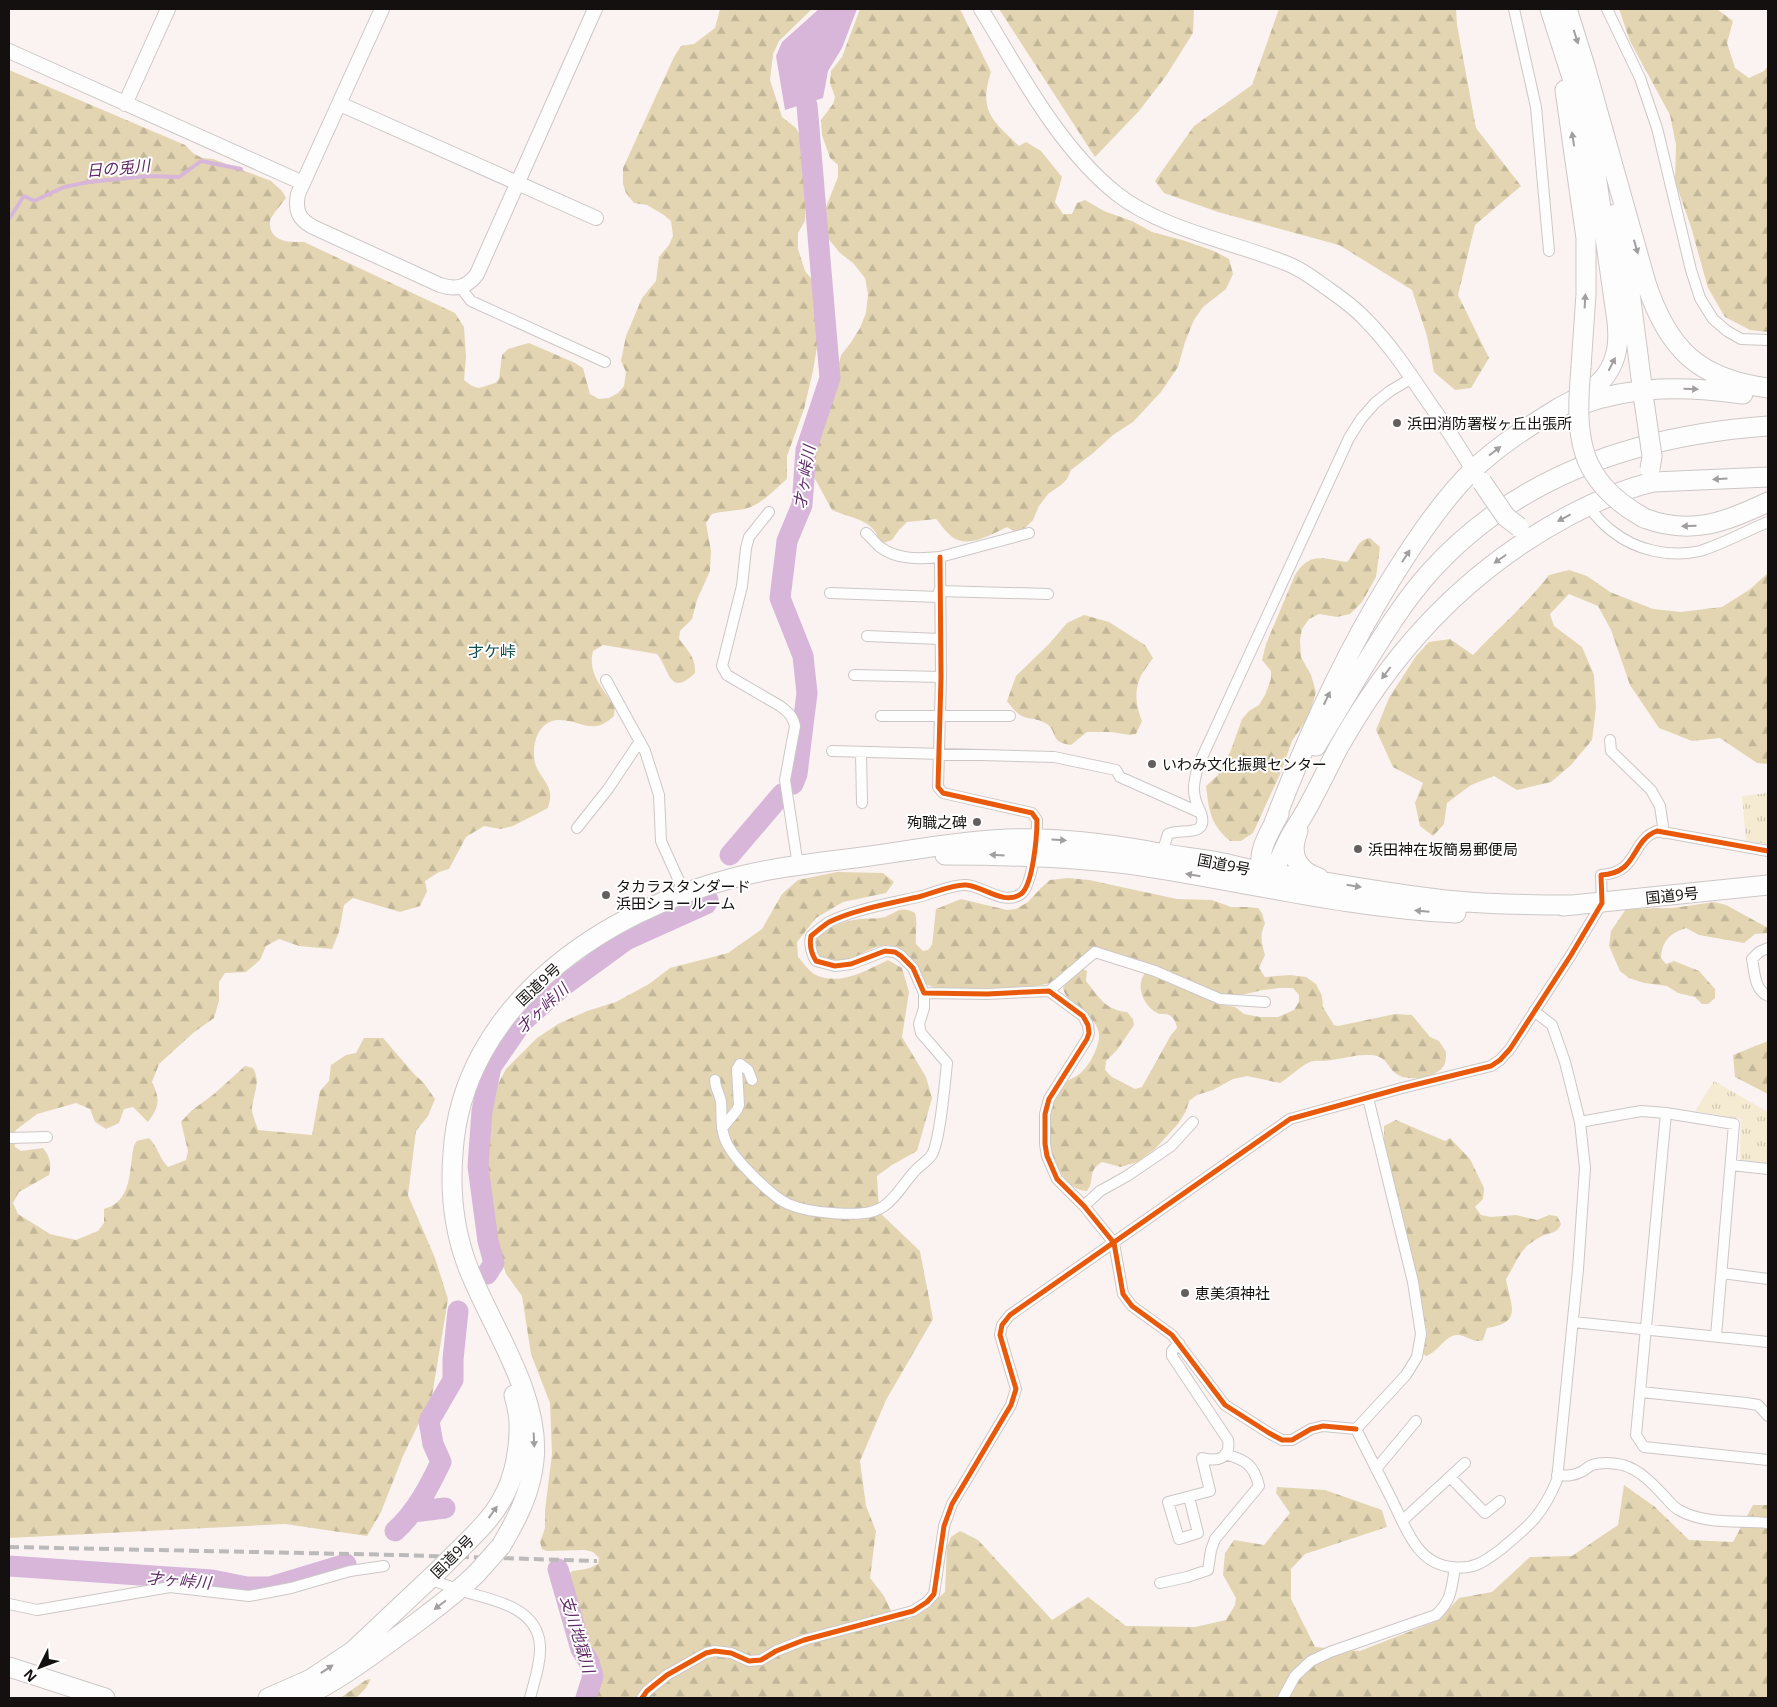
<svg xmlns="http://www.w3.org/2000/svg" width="1777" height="1707" viewBox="0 0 1777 1707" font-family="'Open Sans','Noto Sans JP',sans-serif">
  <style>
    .forest { fill: url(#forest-firs) }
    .park { fill: url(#park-tufts) }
    .water { fill: #d7b6da }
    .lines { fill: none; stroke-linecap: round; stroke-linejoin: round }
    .stream { stroke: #d7b6da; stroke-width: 4 }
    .river { stroke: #d7b6da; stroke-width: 21 }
    .street-casing { stroke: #ccc7c6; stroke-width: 12 }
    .secondary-casing { stroke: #ccc7c6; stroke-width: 16 }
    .highway-casing { stroke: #ccc7c6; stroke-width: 21 }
    .street { stroke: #fefdfd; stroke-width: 10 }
    .secondary { stroke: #fefdfd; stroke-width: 14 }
    .highway { stroke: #fefdfd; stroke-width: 19 }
    .rail { stroke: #bbb9b9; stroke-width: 4; stroke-dasharray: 10 5; stroke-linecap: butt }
    .highway-bridge-casing { stroke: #ccc7c6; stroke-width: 21; stroke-linecap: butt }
    .highway-bridge { stroke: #fefdfd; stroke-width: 19 }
    .cycleway-casing { stroke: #fff; stroke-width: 8 }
    .cycleway { stroke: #e8590c; stroke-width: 5 }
    .oneway { fill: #a09e9e }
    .poi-dot { fill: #645f5e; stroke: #fff; stroke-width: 2 }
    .labels { text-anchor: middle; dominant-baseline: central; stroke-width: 4; stroke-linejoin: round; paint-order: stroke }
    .poi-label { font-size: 15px; fill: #14100f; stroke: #fff; text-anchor: start }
    .street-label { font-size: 15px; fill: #14100f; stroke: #fff }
    .water-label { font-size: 16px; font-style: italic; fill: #602a68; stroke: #fff }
    .neighbourhood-label { font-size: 16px; fill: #0f4e4c; stroke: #fff }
  </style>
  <defs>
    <pattern id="forest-firs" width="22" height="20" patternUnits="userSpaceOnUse" patternTransform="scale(1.25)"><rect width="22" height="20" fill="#e3d5b2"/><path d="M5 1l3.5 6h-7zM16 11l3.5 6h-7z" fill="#c2b698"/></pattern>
    <pattern id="park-tufts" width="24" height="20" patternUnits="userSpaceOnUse" patternTransform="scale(1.25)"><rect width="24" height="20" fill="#f5ebd3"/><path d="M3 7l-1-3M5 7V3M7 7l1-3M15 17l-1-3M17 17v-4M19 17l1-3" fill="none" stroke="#d1c8b4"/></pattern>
  </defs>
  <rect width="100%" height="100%" fill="#faf3f2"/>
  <path class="forest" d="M720,9h92l-33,32 -6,13 -3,26 12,37 14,11 9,17v76l-7,12v16l7,22 10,12 4,26 -1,32 -5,30 -9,38 -17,47v23c-13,11 -27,27 -43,30 -11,2 -22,2 -32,5l-6,9 5,28 -1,20 -13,29 -5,19 -12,12 -1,8c9,12 17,19 16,34 -26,25 -25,-3 -38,-19l-54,-9 -10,6c-6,22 10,38 22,55l-1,10c-22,20 -30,5 -54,4 -23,-1 -30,28 -24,46 4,10 12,16 14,27 1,6 -1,10 -2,15l-35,18 -13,3 -16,-3 -18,11 -17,32 -10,3 -14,9 2,10 -7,15 -20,6 -47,-14 -9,7 -5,27 -7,17 -33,-3 -20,-7 -13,7 -6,14 -14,12 -21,1 -6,9v19l-5,17 -21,15 -34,31 -7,18c8,17 8,24 -4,40l-15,-15 -9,2 -5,14 -13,6 -11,-7 -5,-13 -14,-6 -39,11 -21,16 -2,4 1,13 6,4 22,-3c7,9 9,16 6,27l-30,17 -6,11 5,11 32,20 26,6 22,-9 6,-8v-14c3,-1 8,-3 11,-5 21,-14 13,-56 22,-63 3,-1 8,-2 12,-3 9,9 10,20 19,29l18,-7 2,-9 -7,-29 10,-11 23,-17 31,-28 8,2c8,14 1,24 -1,39 -1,6 4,16 6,23l54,5 8,-44 9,-10 2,-16 15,-10 10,-2 8,-15h19l32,37 8,7 12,17 -7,17 -12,15 -8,64 27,63 13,41 -16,97 -29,60 -22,56 -14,24 -82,-12 -276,14v-1468l176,75 8,8 9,5 11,1 58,22 11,10 4,7c-5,7 -11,13 -15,20 -2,4 -1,7 0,12 5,13 21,12 33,12l151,71 9,14 2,30 -2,23 8,6 7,2 16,-5 4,-4 3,-24 6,-6 21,-6 46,20 8,5 7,26 9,5 10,-1 9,-5 6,-7 2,-14 -5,-11 5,-25 16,-38 14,-17 3,-24 10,-12 4,-9 -2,-15 -7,-6 -17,-10 -13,-2 -8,-10 -3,-9v-16l51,-111 7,-11 13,-2 21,-16z
    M860,9h100l31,63c-13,40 2,48 28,74l7,-4 15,9 21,26 -7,25 8,12h9l5,-11 8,-3 19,11 28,10 20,11 30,8 32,11 15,8 4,15 -7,15 -23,18 -9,13 -9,22 -7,25 -17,25 -28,30 -20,13 -21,19 -21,16 -4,9 -6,6 -13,9 -9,12 -6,14 -8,8 -10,4 -8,-5c-17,8 -42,24 -58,7 -5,-4 -8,-10 -13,-15l-29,3 -8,8 -7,10 -9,3c-8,-7 -5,-10 -11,-15 -10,-10 -27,-12 -40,-18l-18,-33 1,-18 -2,-20 12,-30 13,-27v-14l3,-13 9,-11 10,-16 6,-15 2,-19 -3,-16 -12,-15 -13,-10 -14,-17 -4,-12 4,-17 12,-30v-12l-8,-7 -8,-23 -1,-15 12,-16 2,-7 -5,-14 1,-12 11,-14z
    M999,9h195l-1,24 -27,43 -27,35 -44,46z
    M1279,9h177l1,16 19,103 45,58 -46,39 -17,70 31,63 -18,30 -16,2 -21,-18 -7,-36 -15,-46 -73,-45 -121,-33 -54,-19 -9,-12 39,-55 58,-41z
    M1619,9h98l16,12 -6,22 8,25 14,10 15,-7 4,-5v266l-18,-2 -25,-13 -17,-29 -17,-61 -16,-46 1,-36 -6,-30 -40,-74z
    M1370,538l10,9 -4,30 -14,25 -12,12 -13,3 -18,-3 -10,5 -7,10 -2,11 1,17 10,18 5,17 -7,24 -17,25 -11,31 -28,61 -12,8h-11c-20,-17 -21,-31 -24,-55l12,-11 13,-25 11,-31 7,-8 10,-6 6,-10 6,-16v-8l-9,-11 4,-16 29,-69c15,-24 28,-16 52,-13 9,-9 9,-22 23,-24z
    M1569,570l18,6 23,16 43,17 28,3 41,-5 27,-17 19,-17v191l-11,-1 -37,-25 -28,3 -33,-13 -29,-43 -19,-55 -13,-24 -29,-12 -19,20 4,12 28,21 12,28 2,33 -4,32 -21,25 -20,17 -34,8 -23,-14 -23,9 -24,18 -3,21 -11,12 -13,-10 -5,-23 8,-20 -30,-16 -17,-37 13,-32 27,-42 13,-14 21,-3 23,16c25,-27 54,-51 76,-80z
    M1084,615l25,7 36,23 8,13c-4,6 -10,13 -13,20 -6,14 -4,29 2,43l-6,13 -6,1 -19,-3h-24l-16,13c-22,-3 -13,-13 -24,-21 -6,-4 -13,-5 -19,-6 -10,-2 -15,-9 -21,-17l9,-25 33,-32 18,-21z
    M837,872l46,1 11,9 -8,11 -43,9 -27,16 -19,24 1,15c5,5 10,13 16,17 25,13 51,-3 74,-14l14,8 7,24 -7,45 24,40 6,21 -15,53 -25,14 -15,11 2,36 41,39 13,68 -47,81 -26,61 6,45 10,25 -6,47 14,18 7,15 18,8 16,-9 20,-18 2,-46 4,-9 9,-6 18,9 74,80 36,-23 38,29 69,1 31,-7 9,-15 1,-7 -13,-23 2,-22 9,-13 30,5 26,-32 -14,-20 1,-6 48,3 57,20 5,17 -82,27 -14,15v30l24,48 45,4 79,-31 20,-22 33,-6 38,-35 42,-1 46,-31 6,-40 31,22 34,33 44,2 20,-37h15v193h-1179l8,-27 -13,-25 -19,-67c5,-10 11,-8 21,-10 4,-1 8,-3 12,-5l1,-6 -6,-6 -8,-2 -38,1 -5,-2 -2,-7 5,-14v-18l7,-56 -2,-51 -19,-49 -9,-58 -16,-22 -11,-34 -11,-68 10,-80 12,-23 31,-31 21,-14 29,-13 29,-9 33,-18 21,-16 58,-15 34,-24 20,-35 16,-14z
    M1068,878l21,2 88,19 35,1 19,7h17l10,1 4,5 3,11c-6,11 -3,20 0,31l-6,13 6,9 25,-2 16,2 10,7 6,12 1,11 11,18 4,1 57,-12 17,1 18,22 9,4 7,11c0,5 0,11 -3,15 -7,10 -32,14 -43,9 -13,-6 -12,-21 -30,-21 -16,-1 -31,5 -47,6 -5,0 -10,-1 -15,2 -10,5 -18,14 -28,20l-33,-7 -14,3 -20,11 -16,5 -8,6 -3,10 -8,13 -23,25 -18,13 -16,5 -19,-5c-16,10 -6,17 -15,29 -15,-1 -24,-12 -30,-26 -2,-4 -5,-9 -6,-14 -4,-11 -2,-38 1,-49 2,-6 9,-15 13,-19 4,-4 9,-5 13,-8 10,-7 19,-24 21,-36 2,-25 -31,-29 -36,-51l3,-5 17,-14 4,2 -1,10c13,16 19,29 41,31l6,7 1,6 -17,25 -11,11 -1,9 7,7 23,12 7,-2 29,-52 6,-7c-1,-5 -3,-11 -8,-13 -4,-2 -9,0 -12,-2 -15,-8 -22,-29 -11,-41l72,32 17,3 9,7 16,3h18l16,-7 5,-8v-7l-6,-7h-14l-16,2 -26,6 -17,-3 -76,-31 -46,-14c-11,9 -32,28 -43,33 -18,9 -107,13 -125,5 -16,-7 -20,-36 -39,-40 -22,-5 -43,26 -68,13 -10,-5 -8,-15 -6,-24 13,-8 28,-15 44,-16 8,-1 17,0 24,-2 12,-4 14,-12 30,-4 3,11 0,20 1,31l7,7 5,-1 4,-5 4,-36 25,-10 46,11 9,-1 12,-7 13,-14 9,-8z
    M1714,902l12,3 42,23v5l-13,1 -11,9 -45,-8 -13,-7c-16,5 -24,13 -25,30l5,6 8,-3 25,10 16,18v9l-7,6h-6l-7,-7 -17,-4 -11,-7 -23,-3 -15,-5 -9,-7 -11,-25 2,-15 15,-22 47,-1z
    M1768,1041v53l-33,-17 -2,-22z
    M1396,1120l49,21 5,-3 20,21 14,29 -1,11 -8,8 6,8 10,2 25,-2 21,5 12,-5 8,1 4,8c-4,10 -10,8 -19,12 -4,2 -10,6 -14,9 -10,9 -14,22 -22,34 4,25 18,44 -19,49l-4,12c-10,4 -17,-6 -27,-5 -12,2 -18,17 -30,21l-3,-2 4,-22 -43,-192v-14z
    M371,1679l-5,9 -10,10h-16l26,-18z"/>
  <path class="park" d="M1768,793v51l-22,-3 -4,-45z
    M1714,1081l54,31v51l-28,-3 1,-41 -46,-8z"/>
  <path class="water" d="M819,9h38l-15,39 -14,23 -5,27 -38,12 -9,-54 6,-14z"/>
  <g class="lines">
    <path class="stream" d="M9,219l15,-23 10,5 30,-14 25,-5 59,-6 31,1 22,-16 40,8"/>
    <path class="river" d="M793,784l4,-10 10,-81 -4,-37 -23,-58 7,-57 15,-36 4,-55 24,-72 -23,-273
      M730,855l52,-61
      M487,1274l7,-11 -6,-22 -10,-75 4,-55 9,-44 31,-45 41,-36 63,-46 80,-36 2,-4
      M413,1512l32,-4
      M395,1531c21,-19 34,-44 46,-69l-8,-18 -4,-23 24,-41v-21l5,-48
      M9,1566l203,14 35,7h23l76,-23
      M558,1569l23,80 8,13 4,14 -7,22"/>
    <g class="street-casing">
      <path id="street" d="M1514,9l22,98 13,144
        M1607,9l33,69 17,50 34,142 9,28 13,21 14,12 14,8 27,1
        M460,287l11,14 134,61
        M1588,506c7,9 14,18 24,25 23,19 58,27 88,20 23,-7 46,-20 68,-29
        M769,512l-20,25 -3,11 -4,38 -20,80 5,9 53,31c8,6 13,10 15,20l-10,54 13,86
        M866,533c5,4 9,10 14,14 17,13 40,12 60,10l89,-24
        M940,557l1,120 -3,110 5,6 89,20 5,7c0,16 -4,65 -16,74 -17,12 -38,-8 -55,-9 -14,-1 -34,9 -48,12 -27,6 -65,13 -89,25 -6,4 -12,9 -18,14 -2,10 0,17 5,25l19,5 16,-2 34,-13 10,1 6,4 12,12 11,25 63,1 62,-3 34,25 5,9 1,8 -2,6 -38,60 -4,15v30l2,12 10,23 27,27 30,37 9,51 9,12 40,29 53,70 44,28 13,7h10l19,-11 12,-3 33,3
        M939,591l109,3
        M830,593l109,4
        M867,636l73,3
        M854,675l87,2
        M606,680l39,71 14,44 2,46 23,51
        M881,716h129
        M1610,740l1,11 40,39 9,16 4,27
        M832,751l222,6 62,13 4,7 81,36c8,25 -20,15 -33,21l-6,19
        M861,752l1,51
        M1201,813c-10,-19 -8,-28 -3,-47l151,-328 12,-19 14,-16 15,-12 22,-13
        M577,828l31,-39 32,-48
        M1768,948l-9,4 -7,7c3,14 2,30 16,37
        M1049,991l46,-39 60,19 65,28 45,3
        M715,1080c0,8 5,14 6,22 1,13 -1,25 4,37 6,18 46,57 63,65 14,6 29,8 44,9 16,1 39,3 52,-7 12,-8 20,-23 30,-34 5,-6 12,-10 17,-16 9,-12 14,-75 16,-93l-26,-30 -2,-9 5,-16v-15
        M1666,1113l-30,322 8,12 124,13
        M1580,1122l61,-11 25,2 68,11 -18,212
        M722,1128l15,-18 2,-5 -2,-36 3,-5 8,6 4,10
        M9,1138l38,-1
        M1731,1165l37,4
        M1084,1206l16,-15 27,-15 44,-30 22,-24
        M1722,1273l46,6
        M1573,1322l195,20
        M1179,1343l-7,8v5l56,84c3,19 -11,22 -26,18l8,33 -42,11 11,37 19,-6 -9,-36
        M1641,1392l105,11 12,2 10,11
        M1356,1429c12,24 24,47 36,71 14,28 25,64 60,67 21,3 32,-5 48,-17 29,-24 42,-34 57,-70l21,-211 7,-101 -5,-46 -15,-60 -13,-37 -18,-14
        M1356,1429l50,-54 11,-18 4,-23 -8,-52 -45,-184
        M1376,1469l40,-48
        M1557,1475c10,1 17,1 26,-4 3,-2 6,-5 9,-6 9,-3 22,-2 31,0 17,5 30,19 42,32 4,4 8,10 14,13 26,15 60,10 89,13
        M1450,1477l35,36 15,-12
        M1402,1521l63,-58
        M429,1579c14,5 27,10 40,14 29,8 69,16 71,53 1,17 -6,36 -10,52
        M1160,1583l27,-6 21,-7 3,-20 4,-11 44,-53c-5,-21 -13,-26 -34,-32
        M9,1604l28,6 133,-23 79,9 42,-8 59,-17 34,-5
        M642,1698l5,-7 20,-16 39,-22 9,-2 16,2 18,8 12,-1 15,-9 28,-11 109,-29 14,-9 7,-8 10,-68 8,-22 59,-99 5,-16 -16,-54 2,-10 8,-10 280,-196 112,-31 89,-22 9,-6 10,-11 61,-94 31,-52 -1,-28c38,-2 29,-34 56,-44l111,20
        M1283,1698l12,-22 16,-15 19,-9 106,-37c16,-15 15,-26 19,-47"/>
    </g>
    <g class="secondary-casing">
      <path id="secondary" d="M382,9l-84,185c-3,16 0,25 15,33l127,58c15,5 27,3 37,-11l118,-265
        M981,9c38,62 78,139 136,185 46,36 117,48 171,70 13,5 25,14 36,22 14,10 29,20 41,33 23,23 42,51 60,78 17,24 33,48 48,73
        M9,51l294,132
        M125,104l43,-95
        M340,104l256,114"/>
    </g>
    <g class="highway-casing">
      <path id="highway" d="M1567,9l18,57 61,217c22,66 52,96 122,105
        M1565,90l21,148v56l-5,73
        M1615,214l14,71 15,116
        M1580,405c54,-20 106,-19 163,-11
        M1644,518c47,18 82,4 124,-16
        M1316,746c15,-25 30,-50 45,-75 21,-34 42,-69 69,-99 88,-98 210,-137 338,-146
        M1274,823c35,-92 76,-181 130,-264 20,-31 43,-64 70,-90 24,-23 54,-42 83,-60 17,-10 37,-17 49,-34 12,-17 13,-34 11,-54l-23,-161 -18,-70 -26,-81
        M1298,831c-9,23 -2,39 21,47
        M945,855c66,0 132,2 197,11 104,16 208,42 314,47
        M1269,880c-19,-21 0,-46 10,-66
        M1265,882c12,-13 18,-32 26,-47 7,-12 15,-23 21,-36 10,-18 18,-36 28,-54 55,-98 130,-177 230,-230 27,-14 55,-27 84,-33l114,-5
        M1563,906l205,-21
        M501,1546c16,-27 30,-54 33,-86 7,-67 -46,-137 -68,-198 -12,-34 -16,-73 -13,-109 9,-148 152,-243 284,-276 43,-11 89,-15 133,-21 56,-8 112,-19 169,-17 42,1 84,7 126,15 19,3 39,5 58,9 14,3 28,7 42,9 64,10 128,23 192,29 40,4 79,4 119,4
        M461,1548c15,-15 30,-29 40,-47 14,-23 19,-54 18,-79 0,-9 -3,-18 -5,-27
        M9,1667l96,31
        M268,1698l43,-19 42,-28 86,-81
        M301,1698c39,-18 72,-44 107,-69 24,-18 48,-35 69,-56"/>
    </g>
    <use href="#street" class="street"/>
    <use href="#secondary" class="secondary"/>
    <use href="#highway" class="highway"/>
    <path class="rail" d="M9,1547l391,8 197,6"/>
    <g class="highway-bridge-casing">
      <path id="highway-bridge" d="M1581,367c-6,70 -4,113 63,151
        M1644,401l8,55 -2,13
        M1482,482l24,35 13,10
        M439,1570l22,-22
        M477,1573l24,-27"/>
    </g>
    <use href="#highway-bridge" class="highway-bridge"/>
    <g class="cycleway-casing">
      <path id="cycleway" d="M940,557l1,120 -3,110 5,6 89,20 5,7c0,16 -4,65 -16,74 -17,12 -38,-8 -55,-9 -14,-1 -34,9 -48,12 -27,6 -65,13 -89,25 -6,4 -12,9 -18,14 -2,10 0,17 5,25l19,5 16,-2 34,-13 10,1 6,4 12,12 11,25 63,1 62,-3 34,25 5,9 1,8 -2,6 -38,60 -4,15v30l2,12 10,23 27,27 30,37 9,51 9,12 40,29 53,70 44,28 13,7h10l19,-11 12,-3 33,3
        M642,1698l5,-7 20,-16 39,-22 9,-2 16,2 18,8 12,-1 15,-9 28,-11 109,-29 14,-9 7,-8 10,-68 8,-22 59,-99 5,-16 -16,-54 2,-10 8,-10 280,-196 112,-31 89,-22 9,-6 10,-11 61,-94 31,-52 -1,-28c38,-2 29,-34 56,-44l111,20"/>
    </g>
    <use href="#cycleway" class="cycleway"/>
  </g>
  <defs><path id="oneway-solid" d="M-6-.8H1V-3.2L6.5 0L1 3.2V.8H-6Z" transform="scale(1.25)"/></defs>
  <g class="oneway">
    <use href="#oneway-solid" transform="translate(1576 37) rotate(72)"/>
    <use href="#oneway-solid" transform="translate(1573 139) rotate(-99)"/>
    <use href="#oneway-solid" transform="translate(1636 247) rotate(74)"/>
    <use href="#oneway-solid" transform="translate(1585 301) rotate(-87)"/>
    <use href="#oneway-solid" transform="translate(1612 364) rotate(-63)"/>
    <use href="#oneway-solid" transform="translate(1691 389) rotate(2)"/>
    <use href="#oneway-solid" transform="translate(1495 451) rotate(-37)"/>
    <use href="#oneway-solid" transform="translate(1720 479) rotate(177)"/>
    <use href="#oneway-solid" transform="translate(1564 518) rotate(152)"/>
    <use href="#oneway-solid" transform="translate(1689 526) rotate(179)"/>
    <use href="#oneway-solid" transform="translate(1406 556) rotate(-57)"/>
    <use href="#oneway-solid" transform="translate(1500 559) rotate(145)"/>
    <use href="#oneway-solid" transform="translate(1386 673) rotate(127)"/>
    <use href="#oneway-solid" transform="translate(1327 698) rotate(-65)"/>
    <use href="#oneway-solid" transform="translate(1059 840) rotate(3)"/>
    <use href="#oneway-solid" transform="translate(997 855) rotate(-177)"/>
    <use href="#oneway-solid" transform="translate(1193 875) rotate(-170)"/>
    <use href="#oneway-solid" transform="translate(1354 886) rotate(9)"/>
    <use href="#oneway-solid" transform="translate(1422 911) rotate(-175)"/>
    <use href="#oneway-solid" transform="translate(534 1440) rotate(87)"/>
    <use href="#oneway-solid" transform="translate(493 1512) rotate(-54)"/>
    <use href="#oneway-solid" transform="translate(440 1605) rotate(143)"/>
    <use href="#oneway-solid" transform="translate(327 1669) rotate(-34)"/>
  </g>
  <g class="poi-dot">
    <circle cx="1397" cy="423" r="5"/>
    <circle cx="1152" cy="764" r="5"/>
    <circle cx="977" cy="822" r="5"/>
    <circle cx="1358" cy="849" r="5"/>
    <circle cx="606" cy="895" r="5"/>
    <circle cx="1185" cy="1293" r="5"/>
  </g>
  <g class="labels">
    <g class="poi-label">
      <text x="1407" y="423">浜田消防署桜ヶ丘出張所</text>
      <text x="1162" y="764">いわみ文化振興センター</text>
      <text x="967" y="822" text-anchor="end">殉職之碑</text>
      <text x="1368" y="849">浜田神在坂簡易郵便局</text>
      <text x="616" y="886">タカラスタンダード<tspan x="616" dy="17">浜田ショールーム</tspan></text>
      <text x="1195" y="1293">恵美須神社</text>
    </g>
    <g class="street-label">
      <text transform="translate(1224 864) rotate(11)">国道9号</text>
      <text transform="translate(1672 895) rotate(-6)">国道9号</text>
      <text transform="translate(538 984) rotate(-43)">国道9号</text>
      <text transform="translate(452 1556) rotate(-45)">国道9号</text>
    </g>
    <g class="water-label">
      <text transform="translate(118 168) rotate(-5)">日の兎川</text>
      <text transform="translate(804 477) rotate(-81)">才ヶ峠川</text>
      <text transform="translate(542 1008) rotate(-43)">才ヶ峠川</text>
      <text transform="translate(179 1580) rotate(5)">才ヶ峠川</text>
      <text transform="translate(578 1634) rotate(73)">支川地獄川</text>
    </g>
    <g class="neighbourhood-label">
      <text x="492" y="651">才ケ峠</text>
    </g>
  </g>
  <rect width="1777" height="1707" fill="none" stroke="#14100f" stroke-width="20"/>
  <g transform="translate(40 1667) rotate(228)" stroke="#ffffff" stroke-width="4" paint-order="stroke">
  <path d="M0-4L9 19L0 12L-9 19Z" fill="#14100f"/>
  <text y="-8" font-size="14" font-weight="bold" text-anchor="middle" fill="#14100f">N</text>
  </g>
</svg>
